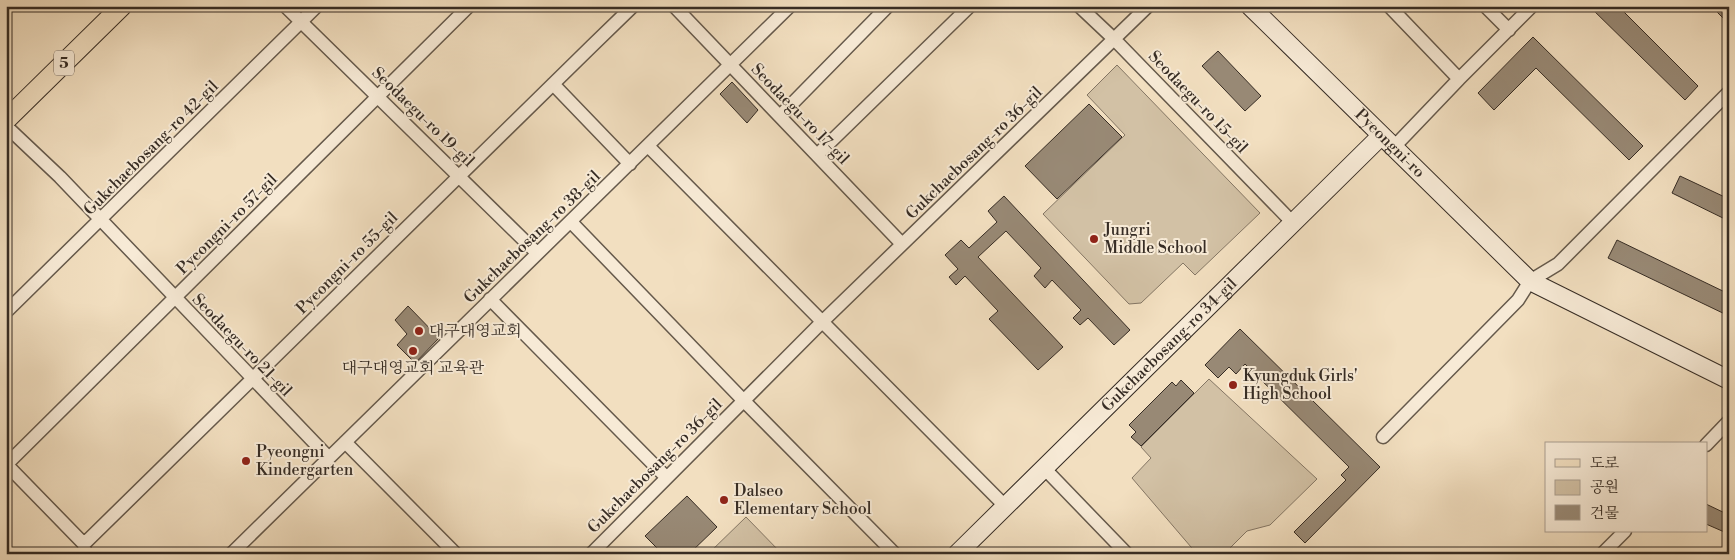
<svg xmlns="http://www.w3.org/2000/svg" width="1735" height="560" viewBox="0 0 1735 560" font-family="'Libre Bodoni','Noto Serif KR',serif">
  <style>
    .green { fill: #d2c1a5; stroke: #847664 }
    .building { fill: #988975; stroke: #362c24 }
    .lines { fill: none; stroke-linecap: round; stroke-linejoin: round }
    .minor-casing { stroke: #65594b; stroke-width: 15 }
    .secondary-casing { stroke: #362c24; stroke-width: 20 }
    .primary-casing { stroke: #362c24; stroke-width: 21 }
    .minor { stroke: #f7ead6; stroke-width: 12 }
    .secondary { stroke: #f7ead6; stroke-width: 18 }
    .primary { stroke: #f2dfc0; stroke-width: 19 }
    .poi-dot { fill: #8f2418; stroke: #f7ead6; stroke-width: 2 }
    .labels { text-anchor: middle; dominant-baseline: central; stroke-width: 4; stroke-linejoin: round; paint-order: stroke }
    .shield { fill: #f7ead6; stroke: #706559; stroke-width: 1 }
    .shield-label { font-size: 15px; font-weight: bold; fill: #362c24 }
    .street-label { font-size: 16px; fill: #362c24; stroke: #f7ead6 }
    .poi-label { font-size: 16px; fill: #362c24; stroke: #f7ead6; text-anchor: start }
  </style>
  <rect width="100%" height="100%" fill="#f2dfc0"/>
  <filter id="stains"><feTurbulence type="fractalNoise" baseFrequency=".004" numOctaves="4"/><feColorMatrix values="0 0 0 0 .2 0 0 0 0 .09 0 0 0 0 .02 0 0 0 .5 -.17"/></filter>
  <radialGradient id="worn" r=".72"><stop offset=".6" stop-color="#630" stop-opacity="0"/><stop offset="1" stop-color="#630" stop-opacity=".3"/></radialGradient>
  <path class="green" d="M1117,65l143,148 -65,62 -12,-12 -42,40 -12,1 -86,-90 82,-79 -38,-40z
    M1209,379l108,100 -47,46 -23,6 -23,23h-27l-65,-76 19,-20 -10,-11z
    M746,517l36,37h-74z"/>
  <path class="building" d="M1589,6h29l80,80 -13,14z
    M1711,6h18v18z
    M1533,37l110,109 -14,14 -93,-92 -42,42 -16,-17z
    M1218,51l43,45 -16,15 -43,-45z
    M732,82l26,28 -11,13 -27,-29z
    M1089,104l33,33 -65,62 -32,-33z
    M1680,176l49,23v22l-57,-28z
    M1004,196l126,134 -16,15 -26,-27 -8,7 -7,-7 8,-8 -29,-30 -7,8 -11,-12 7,-8 -35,-37 -28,26 85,90 -25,23 -49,-51 9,-8 -33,-35 -9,9 -7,-8 9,-8 -13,-14 16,-15 8,8 28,-26 -9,-11z
    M1617,240l112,54v22l-121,-58z
    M408,306l31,32 -24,25 -18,-18 10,-11 -12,-14z
    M1240,329l140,138 -75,76 -11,-11 52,-52 -5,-5 8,-8 -104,-103 -9,10 -7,-7 -11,11 -13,-13z
    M1181,380l13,13 -53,53 -10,-9 5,-5 -7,-7 43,-43 4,4z
    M687,496l30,31 -28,27h-26l-18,-18z
    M1706,504l23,11v19l-23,-10z"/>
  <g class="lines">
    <g class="minor-casing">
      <path id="minor" d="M285,6l252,247
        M674,6l228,238
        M1079,6l35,33 179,184
        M1389,6l70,73
        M1485,6l24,24
        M553,84l77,80
        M780,116l108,-110
        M6,126l54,51 269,281
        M648,146l357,360
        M1393,148l66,-69 73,-73
        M817,155l153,-149
        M571,222l172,178 152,154
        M490,299l176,178
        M6,312l311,-306
        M1383,437l135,-137 12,-19 28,-17 171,-172
        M345,442l111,112
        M1706,445l23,-24
        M6,464l78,80 1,10
        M7,464l462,-458
        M1044,468l83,86
        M84,544c184,-179 365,-360 549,-538
        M231,554l559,-548
        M591,554l231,-232 326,-316
        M1602,554l23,-23"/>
    </g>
    <g class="secondary-casing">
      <g id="secondary">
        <path id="s1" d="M1250,6l280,275 199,99"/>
        <path id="s2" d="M957,554l424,-418"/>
      </g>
    </g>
    <g class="primary-casing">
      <path id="primary" d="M6,120l116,-114"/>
    </g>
    <use href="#minor" class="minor"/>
    <use href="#secondary" class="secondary"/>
    <use href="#primary" class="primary"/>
  </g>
  <g class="poi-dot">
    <circle cx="1094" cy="239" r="5"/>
    <circle cx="419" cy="331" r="5"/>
    <circle cx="413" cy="351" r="5"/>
    <circle cx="1233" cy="385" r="5"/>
    <circle cx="246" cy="461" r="5"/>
    <circle cx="724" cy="500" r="5"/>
  </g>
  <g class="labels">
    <rect class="shield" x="54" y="50.5" width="20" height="25" rx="4"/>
    <g class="shield-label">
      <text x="64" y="63">5</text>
    </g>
    <g class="street-label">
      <text transform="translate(1198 102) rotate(46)">Seodaegu-ro 15-gil</text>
      <text transform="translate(800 114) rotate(46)">Seodaegu-ro 17-gil</text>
      <text transform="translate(423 117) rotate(44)">Seodaegu-ro 19-gil</text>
      <text stroke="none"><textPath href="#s1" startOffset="196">Pyeongni-ro</textPath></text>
      <text transform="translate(151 148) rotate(-45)">Gukchaebosang-ro 42-gil</text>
      <text transform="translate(974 153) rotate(-44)">Gukchaebosang-ro 36-gil</text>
      <text transform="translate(227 224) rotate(-45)">Pyeongni-ro 57-gil</text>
      <text transform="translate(532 237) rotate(-44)">Gukchaebosang-ro 38-gil</text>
      <text transform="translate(347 263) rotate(-45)">Pyeongni-ro 55-gil</text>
      <text transform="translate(242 345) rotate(46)">Seodaegu-ro 21-gil</text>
      <text stroke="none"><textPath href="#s2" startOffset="298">Gukchaebosang-ro 34-gil</textPath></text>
      <text transform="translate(655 466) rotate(-45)">Gukchaebosang-ro 36-gil</text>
    </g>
    <g class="poi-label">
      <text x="1104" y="230">Jungri<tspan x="1104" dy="18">Middle School</tspan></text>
      <text x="429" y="331">대구대영교회</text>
      <text x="413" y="368" text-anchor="middle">대구대영교회 교육관</text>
      <text x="1243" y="376">Kyungduk Girls'<tspan x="1243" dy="18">High School</tspan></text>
      <text x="256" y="452">Pyeongni<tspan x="256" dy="18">Kindergarten</tspan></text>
      <text x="734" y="491">Dalseo<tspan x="734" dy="18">Elementary School</tspan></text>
    </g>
  </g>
  <rect width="1735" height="560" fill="none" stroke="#f2dfc0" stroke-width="25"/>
  <rect x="8" y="8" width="1720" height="545" fill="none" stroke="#362c24" stroke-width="2.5"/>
  <rect x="12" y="12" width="1710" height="535" fill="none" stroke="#362c24"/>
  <rect x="1545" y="442" width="162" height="90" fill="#f7ead6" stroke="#aa9e8f"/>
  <rect x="1555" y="459" width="25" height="8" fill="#f2dfc0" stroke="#aa9e8f"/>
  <text x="1590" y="468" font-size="15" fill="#362c24">도로</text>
  <rect x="1555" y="480" width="25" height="15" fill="#d2c1a5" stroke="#aa9e8f"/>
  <text x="1590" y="492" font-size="15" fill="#362c24">공원</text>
  <rect x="1555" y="505" width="25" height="15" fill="#988975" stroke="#aa9e8f"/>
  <text x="1590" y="518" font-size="15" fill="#362c24">건물</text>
  <rect width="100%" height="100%" filter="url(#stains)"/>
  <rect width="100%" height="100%" fill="url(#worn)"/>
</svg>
